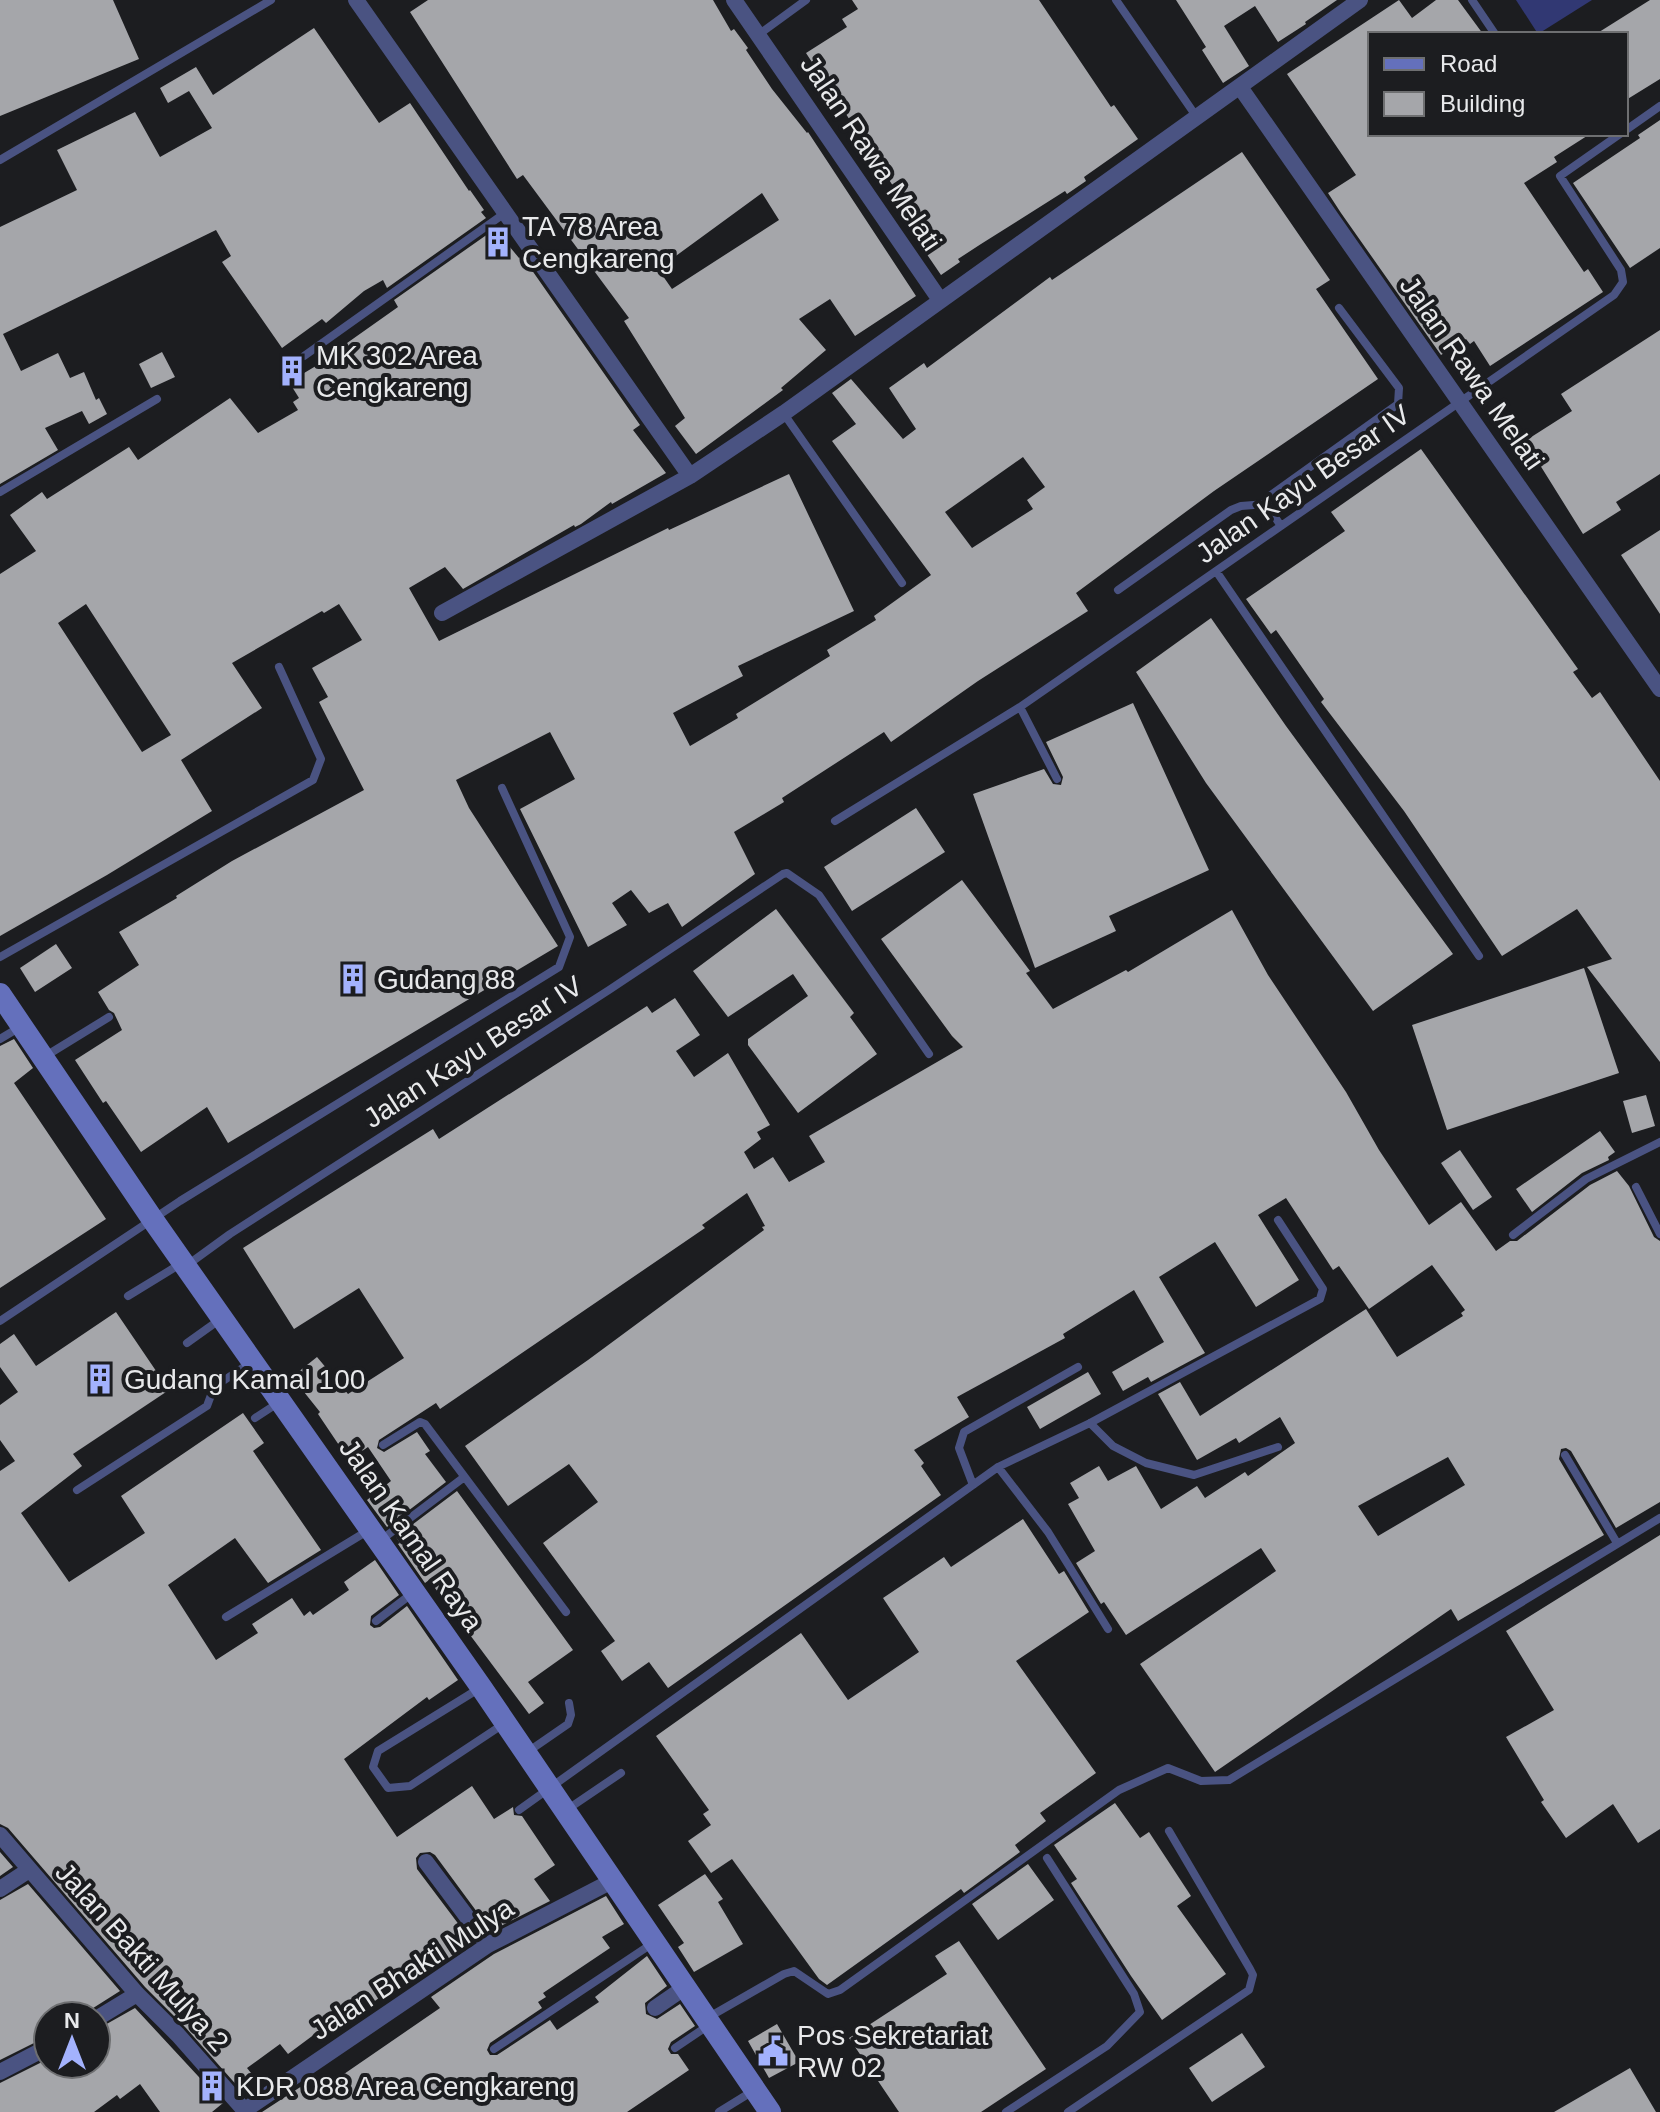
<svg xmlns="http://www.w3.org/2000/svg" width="1660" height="2112" viewBox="0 0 1660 2112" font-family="Helvetica,sans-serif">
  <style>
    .green { fill: #313873 }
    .building { fill: #a5a6aa; fill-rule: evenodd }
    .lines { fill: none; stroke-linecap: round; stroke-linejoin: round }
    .lane { stroke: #4a5382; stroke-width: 8 }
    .street { stroke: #4a5382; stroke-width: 16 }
    .secondary { stroke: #6470bc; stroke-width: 22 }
    .labels { text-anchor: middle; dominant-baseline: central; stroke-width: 8; stroke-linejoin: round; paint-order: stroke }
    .street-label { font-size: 28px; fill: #e8e9eb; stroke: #1c1d20 }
    .poi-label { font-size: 28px; fill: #e8e9eb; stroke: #1c1d20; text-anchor: start }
  </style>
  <rect width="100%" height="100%" fill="#1c1d20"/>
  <path class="green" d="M1516,0h76l-54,34z"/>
  <path class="building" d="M0,0h113l26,59 -139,57z
    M428,0h285l18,31 3,-2 14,19 -2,2 26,39 35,44 1,-1 108,164 -61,40 -25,-37 -31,20 27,31 -45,38 2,2 -87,64 -21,-28 10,-8 -61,-97 5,-3 -106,-143 -6,4 -107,-167zM762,193l17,27 -107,69 -14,-20z
    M852,0h187l72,107 3,-2 24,34 -54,38 2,4 -19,13 -2,-3 -84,53 -23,15 2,3 -19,13 -15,-22 7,-6 -127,-194 41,-26 -5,-8 16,-10z
    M1176,0h161l-32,22 1,2 -28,18 -23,-36 -31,20 25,40 -26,17 -21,-33 4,-3z
    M1399,0l13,18 24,-18h22l25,34h-113v100h220l-36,23 3,5 -33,21 60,89 4,-3 15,23 -113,74 -16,-25 -4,3 -4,-5 -25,16 -100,-142 -13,-20 28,-18 -69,-101z
    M1650,0h10v79l-34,21v-66h-30z
    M314,28l65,95 31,-20 59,88 1,-1 14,20 -3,2 5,6 -99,70 -4,-8 -19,11 -38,32 -4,-4 -40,29 -60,-86 9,-6 -15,-26 -213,104 18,37 37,-18 12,25 14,-6 12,28 3,-2 8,16 -18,10 -7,-13 -37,17 13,22 -58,34v-257l77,-37 -20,-40 78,-38 25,45 52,-29 -23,-37 -21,12 -8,-15 36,-21 17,28z
    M1660,120v128l-30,20 -57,-85 67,-45 -2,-3z
    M1242,152l88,128 -14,9 62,90 -164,112 -138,102 12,18 -110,70 -87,61 -7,-10 -102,66 2,4 -50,30 21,42 -73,53 -14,-24 -19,10 -18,-23 -19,13 15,22 -39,22 -68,-138 55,-30 -25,-47 -94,48 13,28 89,138 -330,197 -21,-36 -66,45 -35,-51 -3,2 -28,-43 47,-30 -8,-17 -5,-3 -11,-18 41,-27 -20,-33 58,-34 -1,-2 56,-35 132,-71 -45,-88 9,-5 -16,-29 50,-28 -23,-36 -15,9 -2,-2 -90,52 30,45 -81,52 31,51 -105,64 -107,61v-362l36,-23 -26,-36 32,-23 5,7 82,-52 9,13 92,-62 28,35 40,-23 -5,-8 6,-4 -10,-16 52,-31 -1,-3 58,-41 -4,-7 101,-71 24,29 3,-2 118,169 -7,5 33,43 -54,31 -1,-2 -30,22 -6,3 -1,-2 -111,64 -18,-22 -36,21 30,53 229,-113 1,2 120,-56 65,137 -116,55 5,10 -70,37 17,33 48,-28 -2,-4 94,-58 -3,-6 49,-30 -2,-4 57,-41 -99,-134 24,-17 -24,-31 19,-14 52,60 13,-10 -27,-41 35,-25 3,5 123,-91 2,3zM1023,457l22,30 -18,13 6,9 -61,39 -27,-36zM86,604l85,131 -29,17 -84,-129z
    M1660,330v144l-44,28 5,8 -38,24 -58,-93 47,-30 -11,-17z
    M162,352l13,25 -24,11 -12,-24z
    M1421,449l157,220 -5,3 19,26 8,-6 60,89v281l-73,-95 25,-8 -35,-50 -75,47 -98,-145 -83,-109 3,-3 -48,-69 -5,4 -25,-35 99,-68 -14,-19z
    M1660,530v84l-39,-59z
    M1211,618l75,108 167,228 -80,57 -167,-228 -70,-111z
    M1133,703l76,167 -100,46 7,15 -81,37 -62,-174 71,-25 9,15 8,1 2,-8 -17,-35z
    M916,808l29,44 -93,59 -28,-44z
    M962,880l68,91 -4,2 27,36 73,-39 2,2 104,-62 36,65 78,117 33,58 50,75 32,-23 35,49 14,-10h7l73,-56 27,-14 12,15 25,51 6,4v261l-44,26 -45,-77 -5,-3 -5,1 -2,10 45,76 -146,86 -7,-12 -236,163 -75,-108 136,-93 -15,-23 -135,87 -22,-33 -3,2 -25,-41 19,-12 -27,-47 11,-6 -9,-15 29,-17 9,15 28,-15 25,43 36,-23 8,12 40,-26 3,4 47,-33 -15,-26 -41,26 -3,-5 -39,22 -39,-66 22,-12 20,34 166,-107 31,48 66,-41 -2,-3 4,-3 -33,-45 -63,44 -30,-43 -6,4 -47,-72 -28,17 41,65 -43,27 -41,-65 -56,35 46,76 -54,29 -3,-5 -25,14 -11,-19 52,-30 -30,-52 -71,44 2,4 -108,59 12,20 -55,33 10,13 -3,3 20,29 -273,193 -19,-26 -27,19 -21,-30 14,-10 -72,-98 55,-41 -29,-38 -61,42 -43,-60 123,-86 176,-130 -2,-3 3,-1 -18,-33 -45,32 3,3 -265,181 -4,-6 -57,37 -2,8 7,4 33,-20 13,19 -5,3 21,28 -59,45 -20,-27 24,-19 -23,-34 -19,13 -31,-46 2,-2 -28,-35 25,-20 31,37 56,-36 -45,-70 -65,41 -51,-81 190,-119 6,10 208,-133 5,7 23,-15 25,37 -24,16 18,26 34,-24 42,72 -13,7 4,7 -17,13 10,17 19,-12 16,25 36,-20 -16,-26 154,-89 -11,-11 -71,-97zM1448,1457l17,28 -87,51 -20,-30z
    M776,909l78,104 -4,4 27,37 -79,59 -50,-68v-6l60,-43 -15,-22 -65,43 -35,-46z
    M56,944l16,24 -37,24 -15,-24z
    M1584,968l35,105 -172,57 -35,-105z
    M14,1039l19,29 -19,15 92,136 -106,69v-242z
    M1646,1095l9,31 -23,7 -9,-32z
    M1600,1131l15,21 -7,5 1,3 -27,13 -50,39 -16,-23z
    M1460,1150l32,47 -19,13 -32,-47z
    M116,1312l53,78 -96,64 9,12 -61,47 48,69 76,-49 -24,-37 122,-83 21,30 -11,8 68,99 -53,33 -33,-45 -67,47 48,75 42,-27 -6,-9 40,-26 12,18 6,-5 3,4 36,-25 -5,-8 31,-22 24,35 -28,21 -1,9 4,3 6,-1 27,-21 51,74 -29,20 -2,-3 -83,62 53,78 75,-51 22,33 19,-12 1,8 8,1 33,49 -21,14 16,22 -59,30 -56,-76 -5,-3 -10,1 -4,5 1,11 55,73 -42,29 -10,-15 -30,23 5,7 -59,44 -5,-8 -43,32 -8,-10 -33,24 8,10 -15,11 -54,-61 -41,-41 -137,-159 -8,-4v-353l15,-10 -15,-21v-35l18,-13 -18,-25v-23l14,-10 22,32z
    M1088,1372l13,22 -61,35 -13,-22z
    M457,1491l116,159 -45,32 16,21 -15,11 -100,-134 -4,3 -27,-39 2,-1 -4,-6z
    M1023,1519l36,55 5,-3 25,41 -73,49 80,112 -56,40 6,8 -31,24 5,7 -56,41 -3,-4 -134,96 -8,-6 -87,-120 -21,14 -23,-32 23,-16 -8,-11 6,-4 -53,-74 145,-103 47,67 71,-48 -36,-54 61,-41 7,10z
    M1660,1535v294l-22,14 -25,-39 -47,34 -25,-36 3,-2 -38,-63 48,-27 -48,-79z
    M1115,1803l25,35 9,-6 42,64 -14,10 49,68 -64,46 -31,-44 -60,-93 6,-4 -23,-34z
    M0,1852l13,15 -13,9z
    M1028,1864l26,36 -56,40 -26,-36z
    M705,1874l18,25 -5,3 25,42 -49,28 -16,-25 6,-4 -26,-38z
    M28,1884l92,107 -30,19 -4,6h-38v20l-48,24v-160z
    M606,1896l18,28 -22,13 8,11 -67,45 3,4 -8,5 4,6 -52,35 -3,7 3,5h7l53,-35 7,10 42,-28 -4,-5 52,-41 20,30 -22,17 1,11 11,5 23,-15 15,22 -24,16 -3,7 3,5h7l11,16 -62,42h-365l43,-28 7,12 128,-88 -9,-11 63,-43z
    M959,1941l87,128 -65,43h-82l-50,-74 98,-64 -12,-18z
    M135,2008l88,95 -11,9h-52l-20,-28 -20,15 -3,-4 -23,17h-94v-29l48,-24v5h48v-34z
    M777,2024l22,38 -30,16 -21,-37z
    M1242,2033l23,34 -53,35 -23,-34z
    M1630,2068l26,44h-102z"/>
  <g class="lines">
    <path class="lane" d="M1116,0l80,116
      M1472,0l23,34
      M758,35l48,-35
      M1626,130l34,-24
      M0,160l271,-160
      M304,356l201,-143
      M784,414l118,169
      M0,492l157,-93
      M1281,526l-15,-22 5,-9 127,-91 1,-16 -60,-80
      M1216,571l263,385
      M1118,590l113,-80 10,-4 25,-2
      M1020,707l37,72
      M835,821l185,-114 594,-412 9,-13 -2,-12 -61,-94 60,-42
      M0,957l313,-177 8,-21 -42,-92
      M0,1039l20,-12
      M44,1057l65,-40
      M1636,1187l24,47
      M1513,1235l73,-56 74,-37
      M186,1266l44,-32 379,-244 174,-116 4,-1 32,22 110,159
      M128,1296l54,-33
      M0,1321l180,-120 379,-234 11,-30 -68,-149
      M187,1343l35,-25
      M255,1418l23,-15
      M1090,1423l23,23 33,17 48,12 84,-28
      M383,1445l37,-23 5,2 141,188
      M1565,1455l52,88
      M998,1467l50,65 60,97
      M973,1485l-14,-37 5,-16 114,-65
      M77,1490l130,-84 7,-19 36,-24
      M381,1540l82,-62
      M226,1617l143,-87
      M376,1621l38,-29
      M480,1688l-102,63 -5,16 15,21 22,-2 95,-63
      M526,1753l42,-29 3,-9 -2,-12
      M519,1810l479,-343 92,-44 230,-124 3,-10 -45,-69
      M565,1811l56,-38
      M709,2017l75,-43 10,-3 34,23 12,-4 279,-200 49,-22 33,13 28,-1 431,-262
      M675,2048l34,-23
      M494,2049l159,-106
      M719,2112l34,-21
      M1006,2112l101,-66 33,-34 -6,-18 -87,-136
      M1068,2112l181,-122 4,-15 -3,-6 -81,-138"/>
    <path class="street" d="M356,0l334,476
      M734,0l206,300
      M1240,87l420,602
      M442,613l248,-137 94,-63 576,-413
      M0,1835l137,159 41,41 68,77
      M426,1862l62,83
      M0,1889l29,-19
      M655,2008l29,-20
      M96,2019l41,-25
      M0,2072l48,-25
      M245,2110l243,-165 124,-64"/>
    <path class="secondary" d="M0,994l153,226 328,467 289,425"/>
  </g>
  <defs>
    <g id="building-bare" transform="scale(2.4)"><path d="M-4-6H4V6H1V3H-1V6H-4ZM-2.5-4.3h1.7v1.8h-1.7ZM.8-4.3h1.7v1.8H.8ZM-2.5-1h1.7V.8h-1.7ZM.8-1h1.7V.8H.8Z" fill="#a3b2fd" stroke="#1c1d20" stroke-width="2.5" paint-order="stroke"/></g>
    <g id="civic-bare" transform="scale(2.4)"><path d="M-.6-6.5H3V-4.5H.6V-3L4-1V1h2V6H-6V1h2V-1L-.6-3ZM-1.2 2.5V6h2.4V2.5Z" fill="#a3b2fd" stroke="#1c1d20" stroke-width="2.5" paint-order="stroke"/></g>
  </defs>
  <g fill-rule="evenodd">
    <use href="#building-bare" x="498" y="242"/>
    <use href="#building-bare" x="292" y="371"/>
    <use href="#building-bare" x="353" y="979"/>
    <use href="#building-bare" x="100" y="1379"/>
    <use href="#civic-bare" x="773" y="2051"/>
    <use href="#building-bare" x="212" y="2086"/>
  </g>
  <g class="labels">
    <g class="street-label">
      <text transform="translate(871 153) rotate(56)">Jalan Rawa Melati</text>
      <text transform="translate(1472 373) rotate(55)">Jalan Rawa Melati</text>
      <text transform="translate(1303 484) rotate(-35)">Jalan Kayu Besar IV</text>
      <text transform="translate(473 1052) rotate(-33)">Jalan Kayu Besar IV</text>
      <text transform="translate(411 1535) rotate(55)">Jalan Kamal Raya</text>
      <text transform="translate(142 1957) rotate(48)">Jalan Bakti Mulya 2</text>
      <text transform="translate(412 1969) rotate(-33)">Jalan Bhakti Mulya</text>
    </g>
    <g class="poi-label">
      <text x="522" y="226">TA 78 Area<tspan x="522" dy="32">Cengkareng</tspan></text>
      <text x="316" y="355">MK 302 Area<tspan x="316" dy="32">Cengkareng</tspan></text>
      <text x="377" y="979">Gudang 88</text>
      <text x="124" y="1379">Gudang Kamal 100</text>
      <text x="797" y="2035">Pos Sekretariat<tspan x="797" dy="32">RW 02</tspan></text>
      <text x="236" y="2086">KDR 088 Area Cengkareng</text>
    </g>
  </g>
  <rect x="1368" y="32" width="260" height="104" fill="#1c1d20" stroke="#6e6f71" stroke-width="2"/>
  <rect x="1384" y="58" width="40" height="12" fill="#6470bc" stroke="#6e6f71" stroke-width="2"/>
  <text x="1440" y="72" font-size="24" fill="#e8e9eb">Road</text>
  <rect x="1384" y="92" width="40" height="24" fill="#a5a6aa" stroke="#6e6f71" stroke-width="2"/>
  <text x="1440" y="112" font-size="24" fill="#e8e9eb">Building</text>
  <g transform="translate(72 2040)"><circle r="38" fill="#1c1d20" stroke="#6e6f71" stroke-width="2"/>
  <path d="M0-6L14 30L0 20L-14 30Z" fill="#a3b2fd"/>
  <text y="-12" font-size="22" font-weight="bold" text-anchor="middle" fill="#e8e9eb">N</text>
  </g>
</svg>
